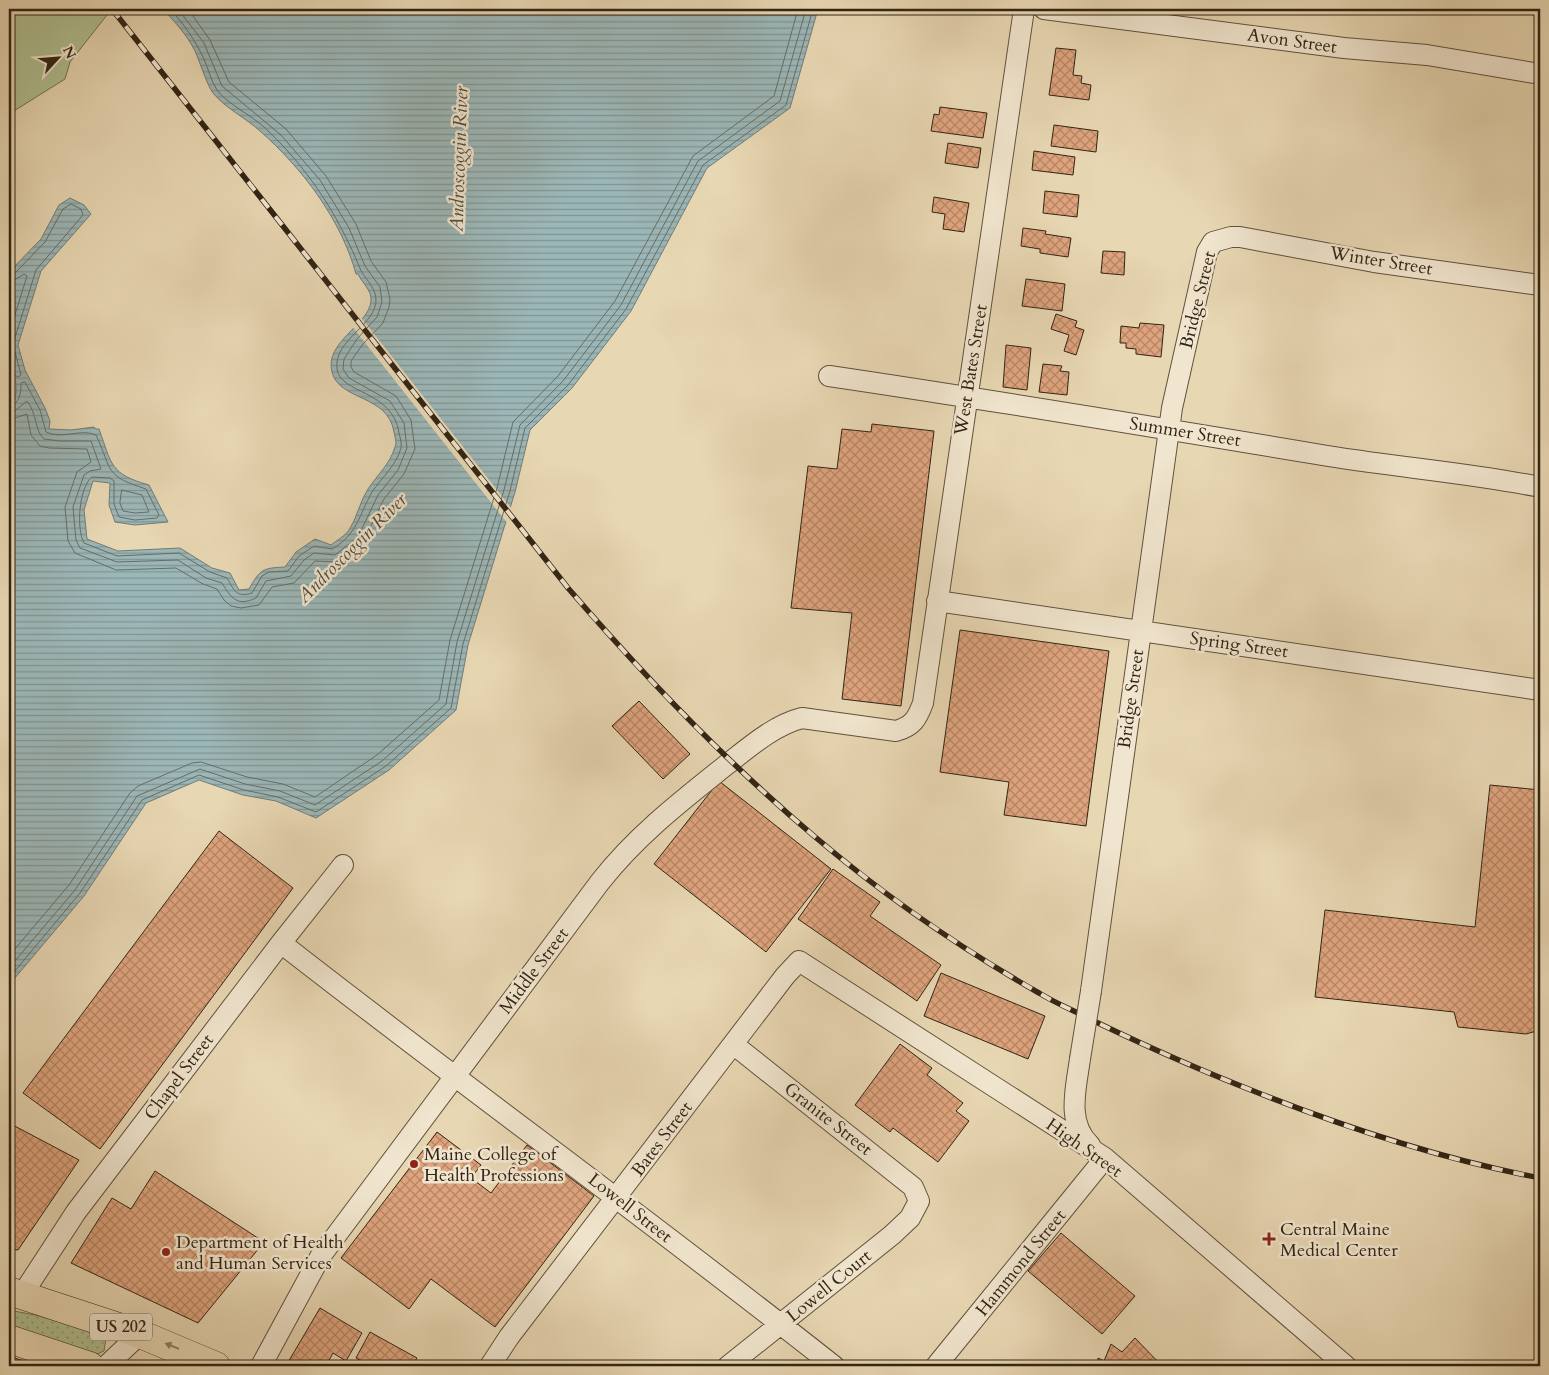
<svg xmlns="http://www.w3.org/2000/svg" width="1549" height="1375" viewBox="0 0 1549 1375" font-family="Cardo,serif">
  <style>
    .grass { fill: url(#grass-dots); stroke: #717253 }
    .park { fill: #b0bf91; stroke: #717253 }
    .water { fill: url(#water-rules); stroke: #727c77 }
    .pier { fill: #e8d7b3 }
    .lines { fill: none; stroke-linecap: round; stroke-linejoin: round }
    .shore { stroke: #676e66; stroke-width: 1 }
    .building { fill: url(#building-cross-hatch); stroke: #322415 }
    .minor-casing { stroke: #60513c; stroke-width: 22 }
    .highway-casing { stroke: #322415; stroke-width: 29 }
    .minor { stroke: #f0e5ce; stroke-width: 20 }
    .highway { stroke: #e8d7b3; stroke-width: 28 }
    .rail-casing { stroke: #322415; stroke-width: 5.5 }
    .rail { stroke: #f0e5ce; stroke-width: 4; stroke-dasharray: 11; stroke-linecap: butt }
    .minor-bridge-casing { stroke: #60513c; stroke-width: 22; stroke-linecap: butt }
    .minor-bridge { stroke: #f0e5ce; stroke-width: 20 }
    .oneway { fill: #8d7e64 }
    .poi-dot { fill: #8f2418; stroke: #f0e5ce; stroke-width: 2 }
    .labels { text-anchor: middle; dominant-baseline: central; stroke-width: 5; stroke-linejoin: round; paint-order: stroke }
    .shield { fill: #f0e5ce; stroke: #6b5e4c; stroke-width: 1 }
    .shield-label { font-size: 16px; font-weight: bold; fill: #322415 }
    .street-label { font-size: 18px; fill: #322415; stroke: #f0e5ce }
    .poi-label { font-size: 18px; fill: #322415; stroke: #f0e5ce; text-anchor: start }
    .water-label { font-size: 19px; font-style: italic; fill: #4c493e; stroke: #f0e5ce }
  </style>
  <defs>
    <pattern id="grass-dots" width="8" height="8" patternUnits="userSpaceOnUse" patternTransform="scale(1.25)"><rect width="8" height="8" fill="#b0bf91"/><path d="M2 2h.1M6 6h.1" fill="none" stroke="#909b75" stroke-width="1.8" stroke-linecap="round"/></pattern>
    <pattern id="water-rules" width="6" height="5" patternUnits="userSpaceOnUse" patternTransform="scale(1.25)"><rect width="6" height="5" fill="#9cb7b8"/><path d="M0 2.5h6" fill="none" stroke="#809594"/></pattern>
    <pattern id="building-cross-hatch" width="8" height="8" patternUnits="userSpaceOnUse" patternTransform="scale(1.25)"><rect width="8" height="8" fill="#dfa47d"/><path d="M0 0l8 8M0 8l8-8" fill="none" stroke="#b58565"/></pattern>
  </defs>
  <rect width="100%" height="100%" fill="#e8d7b3"/>
  <filter id="stains"><feTurbulence type="fractalNoise" baseFrequency=".004" numOctaves="4"/><feColorMatrix values="0 0 0 0 .2 0 0 0 0 .09 0 0 0 0 .02 0 0 0 .5 -.17"/></filter>
  <radialGradient id="worn" r=".72"><stop offset=".6" stop-color="#630" stop-opacity="0"/><stop offset="1" stop-color="#630" stop-opacity=".3"/></radialGradient>
  <path class="grass" d="M9,1310l31,6 62,18 4,5 -2,12 -9,4 -86,-29z"/>
  <path class="park" d="M9,9h92l6,6 -37,47 -5,17 -56,35z"/>
  <path class="water" d="M163,9h655l-28,99 -83,60 -76,143 -59,77 -42,42 -15,62 -47,153 -12,65 -67,60 -73,48 -40,-17 -33,-6 -44,-15 -53,23 -62,93 -75,89v-582l7,-9v-11l-7,-9v-107l4,1 28,-29 18,-34 11,-7 14,7 7,9 -50,57 -23,74 7,25 20,38 5,13 -1,8 22,1 23,-3 2,2h3c13,36 11,45 50,56l19,37 -33,3 -20,-3 -6,-17 1,-22 -17,-2 -9,29 3,29 31,12 62,-3 32,20 18,5 9,17 10,-1c11,-20 14,-21 36,-22l11,-15 19,-13 16,6c6,-5 14,-9 18,-15 8,-12 11,-29 19,-41 10,-15 22,-25 27,-42 2,-4 0,-10 -1,-15 -6,-38 -55,-31 -62,-60 -8,-30 37,-47 39,-71 1,-11 -9,-18 -13,-27h-2c-15,-55 -54,-106 -96,-143 -14,-13 -35,-23 -47,-38 -6,-8 -13,-31 -18,-42 -8,-16 -20,-29 -32,-42z"/>
  <path class="pier" d="M360,316l152,193 -4,15 -157,-199z"/>
  <g class="lines">
    <path class="shore" d="M9,272h7l29,-30 18,-33 8,-5 10,5 2,6 -47,55 -23,74 8,31 -3,2 -9,-5
      M9,279h7l8,-5 3,2 -18,58
      M9,406c11,-2 12,-13 12,-23l4,-1 15,28 6,22c15,8 35,-4 50,3 17,36 7,40 50,54l13,26 -2,3 -22,2 -16,-3 -5,-13v-23l-4,-3 -18,-1c-13,10 -16,52 -8,66l33,13 62,-3 31,19 17,6c7,12 9,20 25,15l10,-17 7,-4 19,-1 11,-15 15,-10 18,3c25,-14 27,-34 40,-57 10,-15 24,-26 29,-44 1,-5 -1,-10 -2,-15 -6,-43 -59,-39 -62,-64 -4,-29 40,-44 39,-70 -1,-14 -13,-21 -17,-33 -22,-53 -52,-99 -95,-139 -12,-11 -39,-25 -47,-37 -6,-9 -9,-22 -13,-31 -9,-19 -20,-35 -34,-50
      M9,412l7,-2 11,-9c10,12 8,31 17,38l16,2h31l10,28 -11,2 -6,4 -11,32 3,33 4,8 37,14 61,-2 28,18 16,5c9,15 15,24 34,15l10,-17 25,-5 13,-16 10,-7 21,2 23,-18 20,-42 20,-25 9,-22 -3,-25 -14,-22 -41,-23 -6,-9 1,-10 13,-20 20,-22 5,-15 -2,-15 -15,-21 -16,-38 -29,-48 -39,-45 -59,-49 -18,-43 -26,-34
      M9,420l18,-6 4,21 9,11 9,2 38,1 4,13 -14,10 -12,35 3,34 7,12 41,17 60,-2 27,16 14,5 7,11 7,6 10,2 18,-3 13,-18 22,-4 21,-22 23,1 24,-18 22,-45 20,-25 11,-25 -4,-29 -15,-24 -42,-24 -3,-5v-6l12,-17 20,-21 6,-16 1,-8 -4,-17 -15,-21 -15,-37 -30,-48 -40,-47 -57,-47 -19,-42 -22,-31
      M122,490l20,5 7,17 -14,1 -12,-2 -3,-8z
      M9,956l60,-71 61,-92 8,-7 54,-23 9,-1 46,15 36,7 32,13 62,-42 62,-55 11,-60 47,-152 16,-66 45,-46 57,-75 78,-145 81,-60 24,-87
      M9,968l66,-78 62,-94 63,-27 45,15 35,7 35,14 67,-44 64,-57 11,-62 47,-152 16,-65 43,-44 58,-76 77,-144 82,-60 26,-92
      M9,978l71,-85 62,-93 57,-25 45,15 34,7 38,15 70,-46 65,-58 12,-64 47,-153 15,-63 43,-43 58,-76 77,-144 83,-60 27,-96"/>
  </g>
  <path class="building" d="M1251,9h53v4z
    M1056,48l20,2 -3,25 9,1 -1,7 10,2 -2,15 -40,-5z
    M940,107l47,6 -4,25 -52,-7 3,-17 5,1z
    M1054,125l44,6 -2,21 -45,-6z
    M948,143l33,5 -3,20 -33,-5z
    M1034,151l41,6 -2,18 -41,-5z
    M1045,191l34,4 -2,22 -34,-4z
    M934,197l35,6 -5,29 -21,-3 2,-15 -13,-2z
    M1023,228l23,3 -1,3 26,4 -3,19 -28,-4v-4l-19,-3z
    M1103,251l22,1 -1,23 -23,-2z
    M1026,279l39,5 -3,27 -40,-5z
    M1056,314l21,7 -2,6 9,3 -8,25 -12,-4 5,-16 -18,-6z
    M1140,323l24,2 -3,32 -25,-3v-5l-10,-1v-5h-6l1,-17 18,2z
    M1006,345l25,3 -4,42 -24,-3z
    M1043,364l19,2 -2,5 9,1 -2,23 -28,-3z
    M872,424l62,7 -33,275 -59,-7 10,-86 -61,-5 17,-142 29,3 5,-40 29,3z
    M960,630l149,21 -23,175 -82,-11 5,-33 -69,-10z
    M639,701l51,53 -27,25 -51,-53z
    M719,781l112,88 -65,83 -112,-88z
    M1490,785l50,5v240l-14,4 -68,-7 -4,-15 -139,-15 10,-87 150,17z
    M219,831l74,57 -193,261 -77,-56z
    M833,869l47,33 -10,14 71,49 -24,36 -119,-82z
    M941,973l104,43 -17,43 -104,-43z
    M900,1044l32,24 -5,7 36,28 -7,8 13,10 -31,41 -45,-34 -3,4 -35,-27z
    M9,1123l70,37 -61,90 -9,-1z
    M437,1132l44,33 -10,13 20,15 36,-48 67,51 -99,131 -64,-48 -22,30 -68,-51z
    M155,1171l109,71 -66,81 -127,-60 41,-65 19,11z
    M1061,1233l74,63 -33,38 -74,-63z
    M320,1308l42,25 -16,28 -13,-8 -7,13h-36l-3,-2z
    M370,1332l47,26 -5,8h-41l-15,-8z
    M1135,1338l27,28h-65l1,-8 6,3 7,-17 11,8z
    M9,1356l30,10h-30z"/>
  <g class="lines">
    <g class="minor-casing">
      <path id="minor" d="M1044,9l300,39 83,7 113,19
        M829,376c163,24 325,51 487,78 75,13 150,18 224,33
        M937,601l603,89
        M281,943c183,143 371,279 553,423
        M1091,991l81,-583 35,-156 6,-10 18,-5h9l134,25 166,23
        M1080,1059c-4,29 -14,64 10,86
        M22,1295l54,-83 205,-269 62,-78
        M106,1366l34,-32
        M261,1366l59,-109 280,-375c36,-46 80,-80 125,-116 23,-18 49,-41 77,-48l94,13c17,-5 21,-12 27,-28l101,-694
        M490,1366l19,-29 276,-361 14,-15 306,197 241,208
        M728,1366l164,-131 18,-17 9,-17 -6,-14 -180,-143
        M936,1366l169,-208"/>
    </g>
    <g class="highway-casing">
      <path id="highway" d="M9,1291l131,43 76,32
        M9,1339l81,27"/>
    </g>
    <use href="#minor" class="minor"/>
    <use href="#highway" class="highway"/>
    <g class="rail-casing">
      <path id="rail" d="M112,9l456,579c76,88 157,173 246,248 68,58 148,113 225,157 18,11 38,19 57,29 52,25 106,49 160,70 93,37 186,67 284,86"/>
    </g>
    <use href="#rail" class="rail"/>
    <g class="minor-bridge-casing">
      <path id="minor-bridge" d="M1080,1059l11,-68"/>
    </g>
    <use href="#minor-bridge" class="minor-bridge"/>
  </g>
  <defs><path id="oneway-solid" d="M-6-.8H1V-3.2L6.5 0L1 3.2V.8H-6Z" transform="scale(1.25)"/></defs>
  <use class="oneway" href="#oneway-solid" transform="translate(172 1346) rotate(-158)"/>
  <g class="poi-dot">
    <circle cx="414" cy="1164" r="5"/>
    <path d="M1266.5 1231.5h5v5h5v5h-5v5h-5v-5h-5v-5h5z"/>
    <circle cx="166" cy="1252" r="5"/>
  </g>
  <g class="labels">
    <rect class="shield" x="90" y="1313.5" width="62" height="27" rx="4"/>
    <g class="shield-label">
      <text x="121" y="1327">US 202</text>
    </g>
    <g class="street-label">
      <text transform="translate(1292 41) rotate(8)">Avon Street</text>
      <text transform="translate(1381 261) rotate(9)">Winter Street</text>
      <text transform="translate(1198 300) rotate(-76)">Bridge Street</text>
      <text transform="translate(971 370) rotate(-81)">West Bates Street</text>
      <text transform="translate(1185 432) rotate(9)">Summer Street</text>
      <text transform="translate(1239 645) rotate(8)">Spring Street</text>
      <text transform="translate(1131 699) rotate(-82)">Bridge Street</text>
      <text transform="translate(534 971) rotate(-53)">Middle Street</text>
      <text transform="translate(179 1077) rotate(-53)">Chapel Street</text>
      <text transform="translate(828 1119) rotate(38)">Granite Street</text>
      <text transform="translate(662 1139) rotate(-53)">Bates Street</text>
      <text transform="translate(1084 1148) rotate(35)">High Street</text>
      <text transform="translate(630 1208) rotate(38)">Lowell Street</text>
      <text transform="translate(1021 1263) rotate(-51)">Hammond Street</text>
      <text transform="translate(829 1286) rotate(-39)">Lowell Court</text>
    </g>
    <g class="poi-label">
      <text x="424" y="1154">Maine College of<tspan x="424" dy="21">Health Professions</tspan></text>
      <text x="1280" y="1229">Central Maine<tspan x="1280" dy="21">Medical Center</tspan></text>
      <text x="176" y="1242">Department of Health<tspan x="176" dy="21">and Human Services</tspan></text>
    </g>
    <g class="water-label">
      <text transform="translate(459 159) rotate(-88)">Androscoggin River</text>
      <text transform="translate(352 548) rotate(-45)">Androscoggin River</text>
    </g>
  </g>
  <rect width="1549" height="1375" fill="none" stroke="#e8d7b3" stroke-width="30"/>
  <rect x="10" y="10" width="1529" height="1355" fill="none" stroke="#322415" stroke-width="2.5"/>
  <rect x="15" y="15" width="1519" height="1345" fill="none" stroke="#322415"/>
  <g transform="translate(58 58) rotate(64)" stroke="#f0e5ce" stroke-width="4" paint-order="stroke">
  <path d="M0-4L9 19L0 12L-9 19Z" fill="#322415"/>
  <text y="-8" font-size="14" font-weight="bold" text-anchor="middle" fill="#322415">N</text>
  </g>
  <rect width="100%" height="100%" filter="url(#stains)"/>
  <rect width="100%" height="100%" fill="url(#worn)"/>
</svg>
